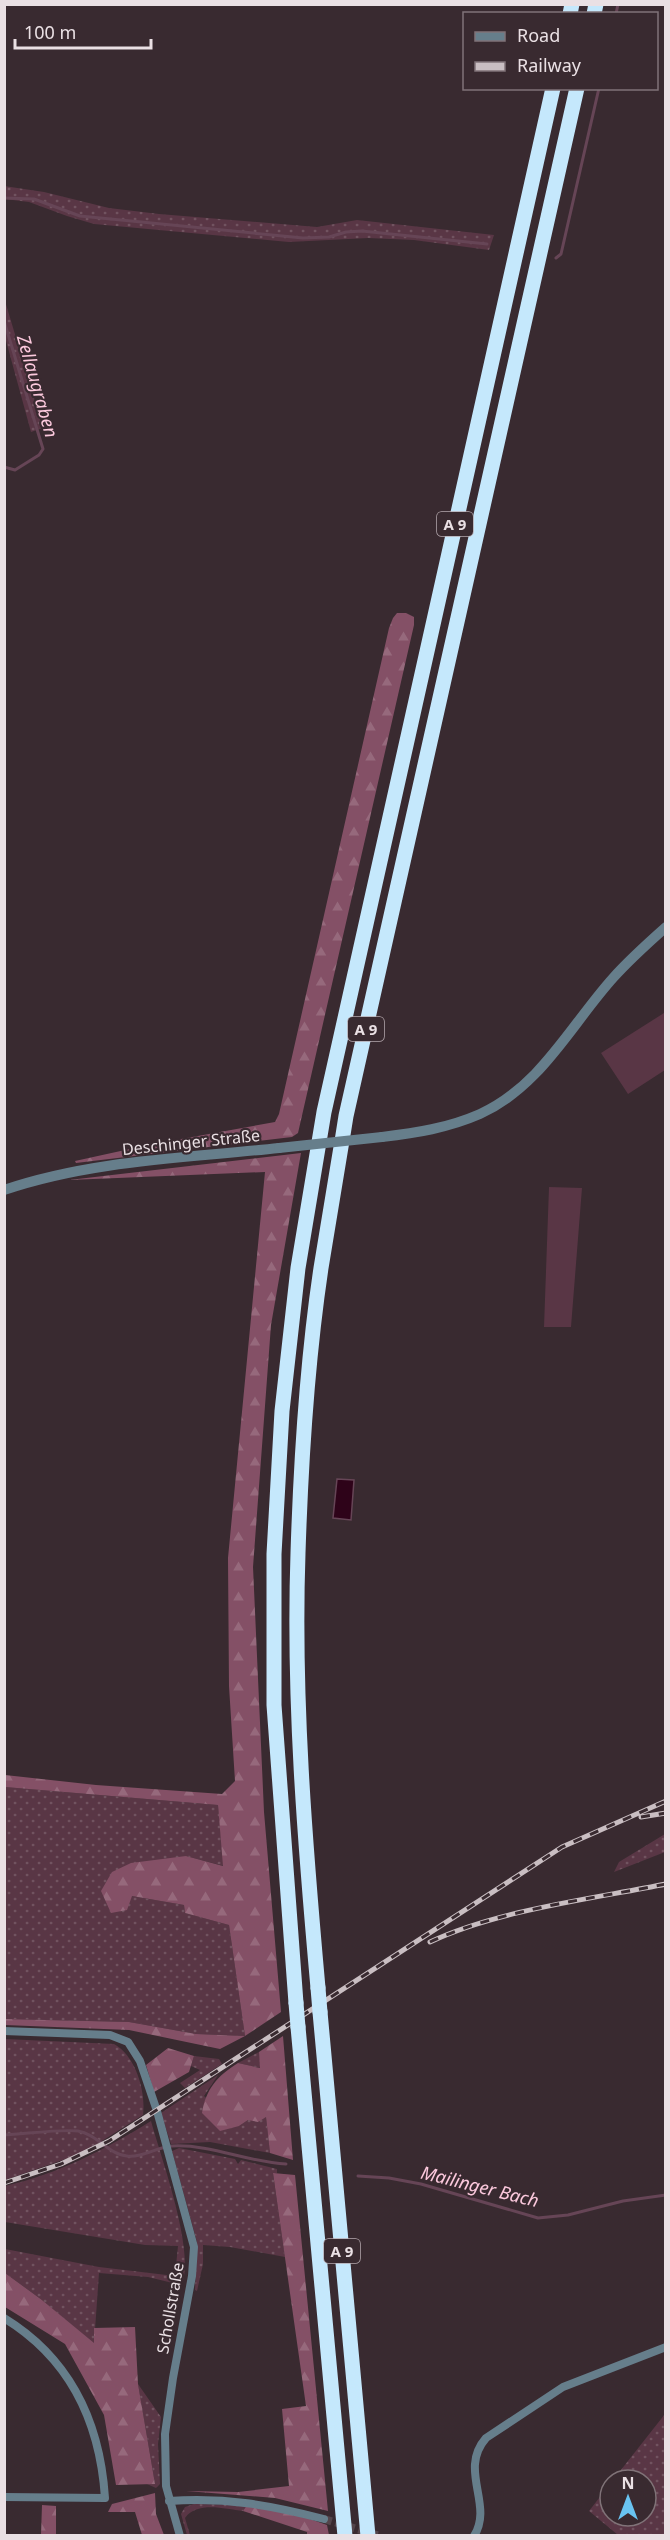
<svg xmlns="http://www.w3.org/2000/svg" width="670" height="2540" viewBox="0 0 670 2540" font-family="'Noto Sans',sans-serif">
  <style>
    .grass { fill: url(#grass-dots) }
    .forest { fill: url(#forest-firs) }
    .pitch { fill: #593645 }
    .water { fill: #2e0319; stroke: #664556; stroke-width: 1.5 }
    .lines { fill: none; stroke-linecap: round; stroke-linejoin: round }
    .stream { stroke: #664556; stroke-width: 3 }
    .minor-tunnel { stroke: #54454b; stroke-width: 8; stroke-dasharray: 8 4; stroke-linecap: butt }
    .minor { stroke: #667e8b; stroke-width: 8 }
    .tertiary { stroke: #667e8b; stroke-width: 10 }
    .motorway { stroke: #c5e8fc; stroke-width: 15 }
    .rail-casing { stroke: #c9bec2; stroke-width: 5 }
    .rail { stroke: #392a30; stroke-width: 3; stroke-dasharray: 9; stroke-linecap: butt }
    .tertiary-bridge { stroke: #667e8b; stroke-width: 10 }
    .motorway-bridge { stroke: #c5e8fc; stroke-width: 15 }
    .labels { text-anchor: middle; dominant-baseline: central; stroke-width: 4.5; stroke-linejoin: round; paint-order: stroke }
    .shield { fill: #392a30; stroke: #b5a9ae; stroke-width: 1.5 }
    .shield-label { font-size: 15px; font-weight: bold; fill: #eae0e4 }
    .street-label { font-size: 16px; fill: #eae0e4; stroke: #392a30 }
    .water-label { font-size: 18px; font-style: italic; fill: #fcc9dd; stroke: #392a30 }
  </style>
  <defs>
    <pattern id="grass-dots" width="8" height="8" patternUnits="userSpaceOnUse" patternTransform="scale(1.5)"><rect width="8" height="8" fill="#593645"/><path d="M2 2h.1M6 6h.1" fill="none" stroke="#715360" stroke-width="1.8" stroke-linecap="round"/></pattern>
    <pattern id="forest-firs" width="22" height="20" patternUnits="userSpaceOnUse" patternTransform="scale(1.5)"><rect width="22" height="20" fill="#845066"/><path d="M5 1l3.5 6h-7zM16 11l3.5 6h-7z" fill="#96697c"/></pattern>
  </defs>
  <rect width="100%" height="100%" fill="#392a30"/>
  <path class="grass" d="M4,186l40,6 65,16 50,6 158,13 40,-7 137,15 -5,15 -75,-10 -46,-2 -79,4 -195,-18 -27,-8 -38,-14 -24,-3z
    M5,301l38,127 -12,4 -26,-95z
    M5,1787l213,18 6,61 -38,-10 -54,40 52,9 1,8 44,12 16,111 -49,-2 -67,-12 -124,-3z
    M665,1834v18l-51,20 5,-10z
    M5,2039l109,5c22,12 32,48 29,71l-60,38 -78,27z
    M259,2052l2,16 -23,-5z
    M194,2056l25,3 3,5 -37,24 -5,-5 20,-13 -9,-4z
    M218,2075l-14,21 35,30 9,-6 18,-3 4,36 -60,-11 -39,2 -10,-31z
    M151,2121c9,34 46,134 30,164l-33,-8 -49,-4 -5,71 -52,-44 -37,-27v-24l94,18 76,9 3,-30 -33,-1 -140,-23v-36c53,-12 99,-36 146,-65z
    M179,2148l56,11 3,5 3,-4 36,9v4l-4,1 12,83 -55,-10 -27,-2v19l-6,27 -2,-1 2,-48 -25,-91z
    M138,2384l23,33 -3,27 2,40 -4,4 -9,-4h8z
    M665,2414v121h-47l-29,-24 21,-27v32h36v-36h-33z
    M194,2504l53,1 -4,6c-18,-2 -46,-10 -58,7l5,17h-3l-6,-21 4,-7z"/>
  <path class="forest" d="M397,613h9l8,4v8l-116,508 -6,4 -216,26 -1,-2 73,-16 127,-23 4,-8 110,-486 4,-10z
    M301,1153l-30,172 -18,242 11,245 17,200 -36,24 -25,13 -91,-19 -124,-5v-6l124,3 67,12 49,2 -16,-111 -44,-12 -1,-8 -52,-9 -5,14 -16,3 -10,-22 11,-19 19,-9 55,-7 37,10 -5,-61 -213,-18v-12l91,10 126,9 13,-13 -6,-95 -1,-128 37,-386 -196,8z
    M283,2036l10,124 -23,-7 -4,-36 -8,5 -10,-2 -9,6 -19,5 -18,-18c4,-24 15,-37 36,-50l22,5 -1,-16z
    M168,2048l26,8 -5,16 -35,20 -8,-27z
    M273,2173l22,2 33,336 -53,-13 -89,-7 52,1 51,-6 -7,-77 24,-3z
    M5,2273l37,27 52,43v-15l41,-1 3,57 17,100 -39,1 -12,-70 -39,-71 -60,-37z
    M155,2493l1,21 8,21h-22l-7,-23h-27l4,-8z
    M42,2505l14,1v29h-15z
    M247,2505l60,13 20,7 2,10h-22v-3l-64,-21z"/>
  <path class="pitch" d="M664,1013l1,57 -37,24 -27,-41z
    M549,1187l33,1 -11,139h-27z"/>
  <path class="water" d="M337,1479l17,1 -3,40 -18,-2z"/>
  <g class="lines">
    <path class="stream" d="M616,14l2,-10
      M4,198l30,1 46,17 223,22 26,-1 17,-5 16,-1 125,13
      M556,258l5,-4 38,-166
      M4,321l39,128 -4,6 -24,15 -11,-3
      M4,2135c21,-1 56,-6 74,-4 19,3 31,24 49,25 15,2 30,-9 45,-10 39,-2 75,16 114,18
      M358,2176l31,2 32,6 117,34 30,-3 55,-14 43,-6"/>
    <path class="minor-tunnel" d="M324,2519l56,17"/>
    <path class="minor" d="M4,2031l106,4 18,7 12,19 17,50 37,136 -2,29 -19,102 -8,56 1,52 14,50
      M4,2318c67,41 96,104 101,180l-101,-1
      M169,2501c56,-4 101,4 155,18
      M474,2536c20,-31 -16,-66 12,-98l77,-51 103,-40"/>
    <path class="tertiary" d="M382,1137c34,-4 66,-9 98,-23 61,-28 90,-88 133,-136 16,-18 35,-35 53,-51
      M4,1190c88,-30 184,-32 275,-42"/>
    <path class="motorway" d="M570,14l2,-10
      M594,14l2,-10
      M318,1988c-13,-145 -25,-290 -20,-435 3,-95 9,-191 23,-285 8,-50 17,-101 25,-152l231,-1028
      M296,2003l-22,-298v-151l8,-143 16,-143 26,-156 229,-1024
      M320,2012l48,524
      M298,2027l47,509"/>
    <g class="rail-casing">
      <path id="rail" d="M641,1817l25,-4
        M430,1942c68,-32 161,-43 236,-58
        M4,2183l57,-19 48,-23 453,-294 104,-46"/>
    </g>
    <use href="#rail" class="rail"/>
    <path class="tertiary-bridge" d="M279,1148l103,-11"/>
    <path class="motorway-bridge" d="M318,1988l2,24
      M296,2003l2,24"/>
  </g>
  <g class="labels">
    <g class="shield">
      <rect x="437" y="512" width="36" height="24" rx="4.5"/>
      <rect x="348" y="1017" width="36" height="24" rx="4.5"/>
      <rect x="324" y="2239" width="36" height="24" rx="4.5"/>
    </g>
    <g class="shield-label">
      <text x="455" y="524">A 9</text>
      <text x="366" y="1029">A 9</text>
      <text x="342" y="2251">A 9</text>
    </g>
    <g class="street-label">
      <text transform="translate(191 1142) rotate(-6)">Deschinger Straße</text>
      <text transform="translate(170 2308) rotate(-80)">Schollstraße</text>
    </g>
    <g class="water-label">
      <text transform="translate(38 386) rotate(74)">Zellaugraben</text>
      <text transform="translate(480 2186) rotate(14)">Mailinger Bach</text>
    </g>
  </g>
  <rect width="670" height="2540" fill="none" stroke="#eae0e4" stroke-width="12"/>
  <rect x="463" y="12" width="195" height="78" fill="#392a30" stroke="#807378" stroke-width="1.5"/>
  <rect x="475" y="32" width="30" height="9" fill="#667e8b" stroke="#807378" stroke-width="1.5"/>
  <text x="517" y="42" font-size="18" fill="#eae0e4">Road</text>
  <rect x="475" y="62" width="30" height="9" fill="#c9bec2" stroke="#807378" stroke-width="1.5"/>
  <text x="517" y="72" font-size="18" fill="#eae0e4">Railway</text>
  <g transform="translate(628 2498)"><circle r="28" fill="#392a30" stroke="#807378" stroke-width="1.5"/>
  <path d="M0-4.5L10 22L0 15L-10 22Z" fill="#69c3f1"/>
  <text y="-9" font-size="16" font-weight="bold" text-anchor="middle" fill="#eae0e4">N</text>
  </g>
  <path d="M15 39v9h136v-9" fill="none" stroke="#eae0e4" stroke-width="3"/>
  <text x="24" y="39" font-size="18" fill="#eae0e4" stroke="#392a30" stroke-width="4.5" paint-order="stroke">100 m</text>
</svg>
